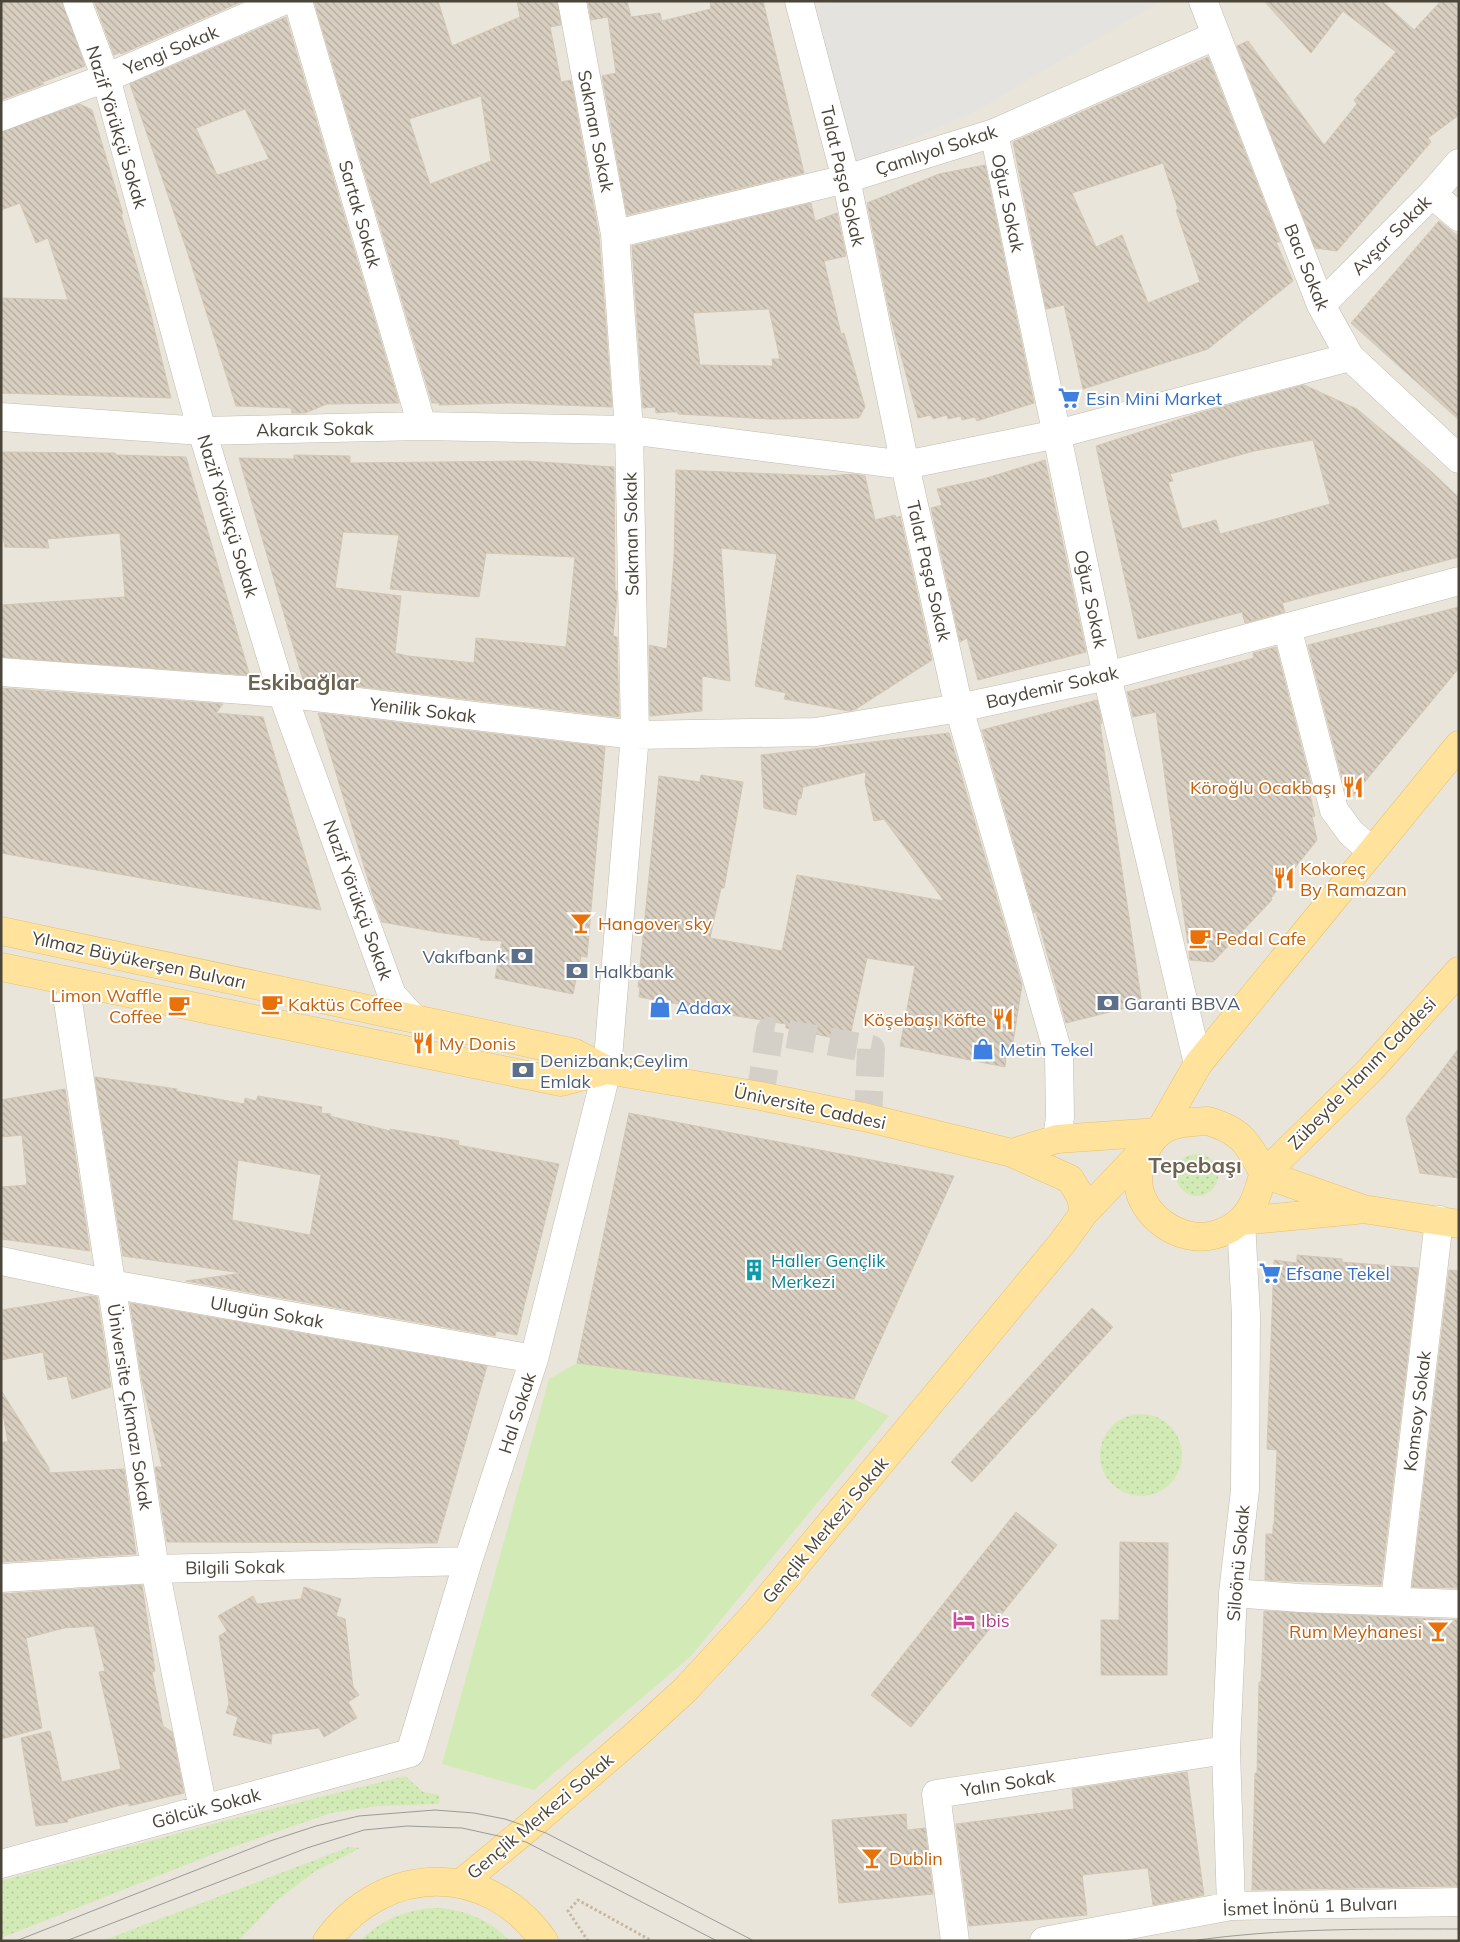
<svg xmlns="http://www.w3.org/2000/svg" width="1460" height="1942" viewBox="0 0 1460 1942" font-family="Mulish,sans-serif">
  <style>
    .residential { fill: #eae5da }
    .grass { fill: url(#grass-dots) }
    .park { fill: #d2eab5 }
    .parking { fill: #e5e3e0 }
    .building { fill: url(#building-back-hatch); stroke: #d3c7b4; fill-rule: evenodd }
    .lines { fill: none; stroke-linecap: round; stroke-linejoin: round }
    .minor-tunnel { stroke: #d4d0c8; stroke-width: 28; stroke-dasharray: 28 14; stroke-linecap: butt }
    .minor-casing { stroke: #c2bbae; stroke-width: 29 }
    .major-casing { stroke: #e6c16a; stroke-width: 29 }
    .path { stroke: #c4b79f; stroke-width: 3; stroke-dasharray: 2.5 2.5; stroke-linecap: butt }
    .minor { stroke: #fff; stroke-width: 28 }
    .major { stroke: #ffe39c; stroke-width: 28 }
    .tram { stroke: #9a9a9a; stroke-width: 1 }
    .labels { text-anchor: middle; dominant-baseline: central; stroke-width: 4; stroke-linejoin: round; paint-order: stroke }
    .street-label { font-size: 18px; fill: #4b4439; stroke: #fff }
    .shop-label { font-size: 18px; fill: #366cbe; stroke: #fff; text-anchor: start }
    .food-label { font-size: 18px; fill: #c56008; stroke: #fff; text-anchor: start }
    .service-label { font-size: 18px; fill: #4e5e75; stroke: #fff; text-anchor: start }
    .culture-label { font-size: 18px; fill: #0d838f; stroke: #fff; text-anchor: start }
    .hotel-label { font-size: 18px; fill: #b23c85; stroke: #fff; text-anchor: start }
    .district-label { font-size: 22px; font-weight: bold; fill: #6e6250; stroke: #fff }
  </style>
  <defs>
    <pattern id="grass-dots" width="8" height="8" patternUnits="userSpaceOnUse" patternTransform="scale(1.25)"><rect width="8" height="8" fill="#d2eab5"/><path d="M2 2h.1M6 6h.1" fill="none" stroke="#b6ca9c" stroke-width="1.8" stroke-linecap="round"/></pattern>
    <pattern id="building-back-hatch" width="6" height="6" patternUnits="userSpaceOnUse" patternTransform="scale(1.25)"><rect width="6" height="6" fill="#d8cfc1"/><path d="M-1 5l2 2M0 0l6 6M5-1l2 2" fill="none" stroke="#b1aa9e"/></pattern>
  </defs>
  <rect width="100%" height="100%" fill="#f6f3ec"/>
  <path class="residential" d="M1,1h1458v1940h-1458z"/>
  <path class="grass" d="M1176 1175a21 21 0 1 1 42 0a21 21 0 1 1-42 0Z
    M1100 1455a41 41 0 1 1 82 0a41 41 0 1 1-82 0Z
    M405,1776l18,16 16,3v9l-61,2 -47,7 -110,38 -220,87v-57l227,-61z
    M349,1847l11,1 -46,24 -38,29 -38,40h-136z
    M441,1908c27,3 50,13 69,33h-150c23,-23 49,-33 81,-33z"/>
  <path class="park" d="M577,1363l277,36 35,17 -198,240 -157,134 -92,-26 107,-385z"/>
  <path class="parking" d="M840,1h321l-183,109 -129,58 -32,-161z"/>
  <path class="building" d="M1,1h61l23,65 -45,17 4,1 -43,16z
    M94,1h149l-122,53 -1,-2 -6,3z
    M314,1h124l14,45 68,-29 -3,-16h40l4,24 -11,2 11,55 10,-2 28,156 13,171 -101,-4 -72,2v-2h-7zM481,96l10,65 -61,23 -21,-65z
    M588,1h39l4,16 29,-4 2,8 49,-12 -1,-8h53l41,172 -177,42 -25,-139 14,-3 -8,-56 -17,3z
    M1264,1h118l32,29 27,-29h18v114l-31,23 3,4 -94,109 -22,-3 -78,-202 11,-5 76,104 33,-41 -3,-4 42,-48 -53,-41 -32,42z
    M286,17l113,386 -72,1 -22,9h-13l-1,-5 -55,-2 -49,-155 -57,-167zM245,109l24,50 -52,16 -21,-47z
    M1208,57l72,185h-4l17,39 -85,68 -125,40 -19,-84 -18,4 -33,-167zM1163,163l15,46 -2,1 24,72 -52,21 -26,-68 -26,12 -24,-54z
    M80,104l12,6 31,104h-2l28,93 22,91 -170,-5v-95l67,2 -20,-62 -12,5 -16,-40 -19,7v-78z
    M985,165l49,238 -57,18 -2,-4 -13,3 -1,-4 -13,3 -1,-4 -14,4 -2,-4 -13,3 -27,-99 -24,-116 72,-29z
    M811,203l4,18 22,-8 9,43 -22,5 17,73 3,-1 21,74 -6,11 -90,1 -91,-5v-2h-9l-13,1 -1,-6 -12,1 -11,-162zM769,309l11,50h-8l1,7 -73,-1 -7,-52z
    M1439,221l20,16v183l-108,-97z
    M1304,385l53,24 75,63 27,26v59l-177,46 3,9 -40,11 -3,-11 -104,27 -42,-193 103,-33zM1313,440l17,64 -110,30 -4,-14 -34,9 -14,-47 5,-1 -3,-7 84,-23z
    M1,452l114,1 1,2 70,2 63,216 -2,2 -246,-18v-52l124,-8 -5,-64 -73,6 2,9 -44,-1 -4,-19z
    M294,455l56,1v7l176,-2 88,6 1,124h2v5l-4,40 4,1 2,80 -316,-37 -64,-222 55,1zM343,532l56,3 -9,54 89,8 7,-44 89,4 -9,90 -90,-9 -2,25 -66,-7 -13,-3 6,-57 -66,-8z
    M1045,460l41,192 -108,28 -11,-42 -7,4 -29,-134 11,-3 -5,-16 46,-10z
    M676,470l151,6 26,-2 12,2 10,44 20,-5 1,3 4,-2 32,144 -76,49 -7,2 -65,-12 2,-6 -31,-7 22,-132 -56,-6 9,133 -28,-5v35l-52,5 -1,-71 18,4 7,-92z
    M1459,607v61l-106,128 -7,-2 -38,-149z
    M1276,647l35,137 -4,-1 8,33 -3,1 5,23 -46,58 1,2 -59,62 -23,-2 -34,-248 -23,5 -6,-25 127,-34 -1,-5z
    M1,688l222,16 -7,9 47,4 58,193 -320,-57z
    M1097,700l5,23 -2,1 42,280 -76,19 -31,-114 -1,4 -52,-183z
    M318,713l287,34 -18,210 -6,-1 -8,38 -78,-16 7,-37 -22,-1v-2l-37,-5 -61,-11 -9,-26z
    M949,733l73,252 -11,70h-5l-1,12 -105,-21 15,-80 -48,-8 -18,83 -63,-13v-4l-80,-13v-2l-67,-12 1,-10h-2l21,-211 41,6 1,-7 42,7 -19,106h-3l-11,50 72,13 15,-76 147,26 -60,-82 -10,2 -9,-39 1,-10 -63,15 -2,11 -3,2 -2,15 -32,-7 -3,-53z
    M1459,1048v130l-39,-5 -14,-55z
    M95,1077l82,12 -1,2 68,13 1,-6 11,3 2,-5 64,11 -1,6 10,1 -1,2 60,15v-2l69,12 -1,4 101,19 -42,171 -21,-4 -1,5 -309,-55 56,-8 -119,-17zM238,1160l83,15 -11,60 -78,-15z
    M65,1089l25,162 -89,-12v-52l26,-2 -5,-50 -21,2v-37z
    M629,1113l325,63 -100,223 -277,-36z
    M1297,1255l45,4v3l76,6 -37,317 -116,-5 1,-46h7v-9h1l3,-75 -10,-1 7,-189 23,3z
    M1449,1270l10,1v317l-47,-1z
    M91,1296l6,1 14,90 -39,12 -5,-23 -19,4 -5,-28 -42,8v-50z
    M130,1303l357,63 -50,177 -270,-1 -12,-75h7l-20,-86z
    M1092,1308l21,19 -141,155 -21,-20z
    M1,1390l48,78v5l75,-4 12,85 -135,8v-120h7l-7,-39z
    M1016,1512l41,33 -146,182 -40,-32z
    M1120,1542l48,1 -1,132h-66v-55h18z
    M142,1585l13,86 -3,1 11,54 9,6 12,61 -55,13v-3l-62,16 1,3 -32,4 -15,-88 29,-7 12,51 59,-13 -22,-97 6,-1 -11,-45 -30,2 -38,10 16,90 -41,11v-145z
    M304,1587l37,12 -5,17 9,3 8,68 6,8 -11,7 9,16 -33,19 -5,-9 -47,6 -1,10 -38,-9 5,-18 -12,-4 3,-10 -10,-67 8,-5 -9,-15 35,-20 4,8 44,-5z
    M1264,1611l195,9v266l-207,4 3,-117h2l2,-91h2z
    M1187,1772l17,123 -51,10 -5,-37 -66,7 5,40 -118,11 -13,-102 118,-15 -2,-20z
    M906,1814l1,16 18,-2 8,66 -94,9 -7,-83z"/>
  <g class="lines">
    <path class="minor-tunnel" d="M760,1096l10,-65 101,18 -3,69"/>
    <g class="minor-casing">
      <path id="minor" d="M77,1l29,77 96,353 80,262 110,302 21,23
        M298,1l124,425
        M799,1l47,178 59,286 54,243 100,348 1,61 -3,22
        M1203,1l118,304 29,52 109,102
        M1,117l105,-39 177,-77
        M994,133l113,543 91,388
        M1432,194l27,23
        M615,234l231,-55 148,-46 221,-97
        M1321,305l111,-111 27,-31
        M1,417l201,14 220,-5 207,4 276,35 152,-31 293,-77
        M1287,627l47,183 17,23 21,18
        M1,672l281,21 353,42 181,-3 143,-24 148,-32 352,-95
        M68,1002l87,567 48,240
        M1,1261l110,23 423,75
        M1,1578l154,-9 313,-8
        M1233,1593l67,5 159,6
        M1395,1601l44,-381
        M1,1864l409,-111 58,-192 66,-202 73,-289 28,-335 -6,-305 -14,-196 -43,-233
        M1231,1906l-5,-156 7,-157 12,-103 1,-174 -5,-95
        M955,1941l-19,-147 290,-44
        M1044,1941l187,-35 228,-4"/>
    </g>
    <g class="major-casing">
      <path id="major" d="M1,931l574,122 32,17 153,26 108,22 144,35 58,26 11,18 3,16 -21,29 -306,370 -35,38 -37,40 -46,42 -110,95 -69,57
        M1,967l560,115 46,-12
        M1459,971l-88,98 -107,105 99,35 96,15
        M1208,1121c34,10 40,22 56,53 -4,10 -7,23 -12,32 -8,15 -22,25 -38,29 -34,9 -76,-20 -76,-56 0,-6 2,-13 4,-19 3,-10 9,-21 18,-28 13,-10 32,-10 48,-11z
        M1012,1153l45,-14 102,-7 39,-68 261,-319
        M1084,1213l60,-63
        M1241,1221l115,-11
        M327,1941c57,-78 161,-80 217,0"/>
    </g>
    <path class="path" d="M588,1941l-20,-30 10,-11 74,41"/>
    <use href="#minor" class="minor"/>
    <use href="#major" class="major"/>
    <path class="tram" d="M16,1941l254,-100 46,-15 43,-10 76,-6 39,3 31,6 41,14 208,108
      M66,1941l241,-93 57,-18 43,-4 55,2 64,14 191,99
      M1191,1941c89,-13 179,-12 268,-12"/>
  </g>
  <defs>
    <g id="supermarket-bare" transform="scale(1.725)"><path d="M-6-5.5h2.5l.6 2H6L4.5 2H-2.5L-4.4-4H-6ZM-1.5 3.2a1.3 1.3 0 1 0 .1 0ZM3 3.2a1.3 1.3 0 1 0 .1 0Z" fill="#3f7fe0" stroke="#fff" stroke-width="2.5" paint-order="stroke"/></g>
    <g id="restaurant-bare" transform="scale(1.725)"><path d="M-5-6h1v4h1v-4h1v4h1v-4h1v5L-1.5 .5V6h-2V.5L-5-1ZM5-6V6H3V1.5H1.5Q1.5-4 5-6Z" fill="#e8710a" stroke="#fff" stroke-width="2.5" paint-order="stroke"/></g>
    <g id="bar-bare" transform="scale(1.725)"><path d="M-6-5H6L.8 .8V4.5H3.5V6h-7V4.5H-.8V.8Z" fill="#e8710a" stroke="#fff" stroke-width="2.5" paint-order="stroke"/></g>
    <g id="cafe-bare" transform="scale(1.725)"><path d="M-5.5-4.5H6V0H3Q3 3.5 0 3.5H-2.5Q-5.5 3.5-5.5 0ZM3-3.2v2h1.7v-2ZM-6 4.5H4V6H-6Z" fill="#e8710a" stroke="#fff" stroke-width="2.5" paint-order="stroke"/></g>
    <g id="bank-bare" transform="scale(1.725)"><path d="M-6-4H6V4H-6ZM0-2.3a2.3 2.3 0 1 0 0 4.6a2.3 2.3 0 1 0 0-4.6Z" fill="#5c6f8a" stroke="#fff" stroke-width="2.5" paint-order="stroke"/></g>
    <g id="shop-bare" transform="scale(1.725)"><path d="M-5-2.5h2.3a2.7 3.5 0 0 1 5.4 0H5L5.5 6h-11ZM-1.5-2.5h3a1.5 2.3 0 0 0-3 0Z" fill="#3f7fe0" stroke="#fff" stroke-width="2.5" paint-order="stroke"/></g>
    <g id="building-bare" transform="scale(1.725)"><path d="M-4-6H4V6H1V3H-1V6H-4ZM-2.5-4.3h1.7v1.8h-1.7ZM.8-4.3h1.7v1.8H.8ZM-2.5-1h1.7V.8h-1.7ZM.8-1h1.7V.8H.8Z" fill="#0f9aa8" stroke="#fff" stroke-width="2.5" paint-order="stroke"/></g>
    <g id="hotel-bare" transform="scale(1.725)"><path d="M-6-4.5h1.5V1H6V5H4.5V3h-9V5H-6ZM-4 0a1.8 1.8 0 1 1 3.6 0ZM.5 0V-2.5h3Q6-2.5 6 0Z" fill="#d1479c" stroke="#fff" stroke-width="2.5" paint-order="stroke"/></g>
  </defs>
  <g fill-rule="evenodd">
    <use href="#supermarket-bare" x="1069" y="398"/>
    <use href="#restaurant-bare" x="1353" y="787"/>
    <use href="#restaurant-bare" x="1284" y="878"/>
    <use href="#bar-bare" x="581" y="923"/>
    <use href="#cafe-bare" x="1200" y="938"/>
    <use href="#bank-bare" x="522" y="956"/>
    <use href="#bank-bare" x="577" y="971"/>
    <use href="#bank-bare" x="1108" y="1003"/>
    <use href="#cafe-bare" x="272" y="1004"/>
    <use href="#cafe-bare" x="179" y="1005"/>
    <use href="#shop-bare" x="660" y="1007"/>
    <use href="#restaurant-bare" x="1003" y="1019"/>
    <use href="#restaurant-bare" x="423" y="1043"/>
    <use href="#shop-bare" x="983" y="1049"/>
    <use href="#bank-bare" x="523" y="1070"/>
    <use href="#building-bare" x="754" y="1270"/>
    <use href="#supermarket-bare" x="1270" y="1273"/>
    <use href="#hotel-bare" x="964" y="1620"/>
    <use href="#bar-bare" x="1438" y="1631"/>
    <use href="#bar-bare" x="872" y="1858"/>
  </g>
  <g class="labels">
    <g class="street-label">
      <text transform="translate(171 50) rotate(-23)">Yengi Sokak</text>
      <text transform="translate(117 127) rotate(73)">Nazif Yörükçü Sokak</text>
      <text transform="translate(596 131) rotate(79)">Sakman Sokak</text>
      <text transform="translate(936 150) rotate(-18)">Çamlıyol Sokak</text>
      <text transform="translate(843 176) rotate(77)">Talat Paşa Sokak</text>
      <text transform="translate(1008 203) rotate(78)">Oğuz Sokak</text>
      <text transform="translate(360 214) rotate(74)">Sartak Sokak</text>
      <text transform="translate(1391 235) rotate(-45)">Avşar Sokak</text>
      <text transform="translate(1307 267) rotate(68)">Bacı Sokak</text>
      <text transform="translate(315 429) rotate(-1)">Akarcık Sokak</text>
      <text transform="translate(228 516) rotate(73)">Nazif Yörükçü Sokak</text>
      <text transform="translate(631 534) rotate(-91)">Sakman Sokak</text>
      <text transform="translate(929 571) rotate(77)">Talat Paşa Sokak</text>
      <text transform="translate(1091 599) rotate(78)">Oğuz Sokak</text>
      <text transform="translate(1052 687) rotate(-13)">Baydemir Sokak</text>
      <text transform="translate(423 710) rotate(7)">Yenilik Sokak</text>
      <text transform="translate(358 900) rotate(70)">Nazif Yörükçü Sokak</text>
      <text transform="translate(139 960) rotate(12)">Yılmaz Büyükerşen Bulvarı</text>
      <text transform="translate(1362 1073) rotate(-46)">Zübeyde Hanım Caddesi</text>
      <text transform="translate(810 1107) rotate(12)">Üniversite Caddesi</text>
      <text transform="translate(267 1312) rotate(10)">Ulugün Sokak</text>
      <text transform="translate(130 1407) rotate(81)">Üniversite Çıkmazı Sokak</text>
      <text transform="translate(1417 1411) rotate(-83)">Komsoy Sokak</text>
      <text transform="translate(517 1413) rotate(-72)">Hal Sokak</text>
      <text transform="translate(825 1530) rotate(-50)">Gençlik Merkezi Sokak</text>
      <text transform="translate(1238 1563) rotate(-85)">Siloönü Sokak</text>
      <text transform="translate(235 1567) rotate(-1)">Bilgili Sokak</text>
      <text transform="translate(1008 1783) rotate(-9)">Yalın Sokak</text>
      <text transform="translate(206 1808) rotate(-15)">Gölcük Sokak</text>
      <text transform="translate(540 1816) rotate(-40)">Gençlik Merkezi Sokak</text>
      <text transform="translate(1310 1906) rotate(-2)">İsmet İnönü 1 Bulvarı</text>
    </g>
    <g class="shop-label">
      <text x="1086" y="398">Esin Mini Market</text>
      <text x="676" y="1007">Addax</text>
      <text x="1000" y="1049">Metin Tekel</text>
      <text x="1286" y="1273">Efsane Tekel</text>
    </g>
    <g class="food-label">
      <text x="1336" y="787" text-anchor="end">Köroğlu Ocakbaşı</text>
      <text x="1300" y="868">Kokoreç<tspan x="1300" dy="21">By Ramazan</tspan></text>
      <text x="598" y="923">Hangover sky</text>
      <text x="1216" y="938">Pedal Cafe</text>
      <text x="162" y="995" text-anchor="end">Limon Waffle<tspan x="162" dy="21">Coffee</tspan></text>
      <text x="288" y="1004">Kaktüs Coffee</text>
      <text x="986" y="1019" text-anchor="end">Köşebaşı Köfte</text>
      <text x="439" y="1043">My Donis</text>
      <text x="1422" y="1631" text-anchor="end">Rum Meyhanesi</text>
      <text x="889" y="1858">Dublin</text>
    </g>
    <g class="service-label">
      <text x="506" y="956" text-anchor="end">Vakıfbank</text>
      <text x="594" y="971">Halkbank</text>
      <text x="1124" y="1003">Garanti BBVA</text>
      <text x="540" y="1060">Denizbank;Ceylim<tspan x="540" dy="21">Emlak</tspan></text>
    </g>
    <g class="culture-label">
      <text x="771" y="1260">Haller Gençlik<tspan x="771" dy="21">Merkezi</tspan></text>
    </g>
    <g class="hotel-label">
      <text x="981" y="1620">Ibis</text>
    </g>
    <g class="district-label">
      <text x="303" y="682">Eskibağlar</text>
      <text x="1195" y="1165">Tepebaşı</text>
    </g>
  </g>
  <rect width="1460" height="1942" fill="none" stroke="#4b4439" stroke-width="5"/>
</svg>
